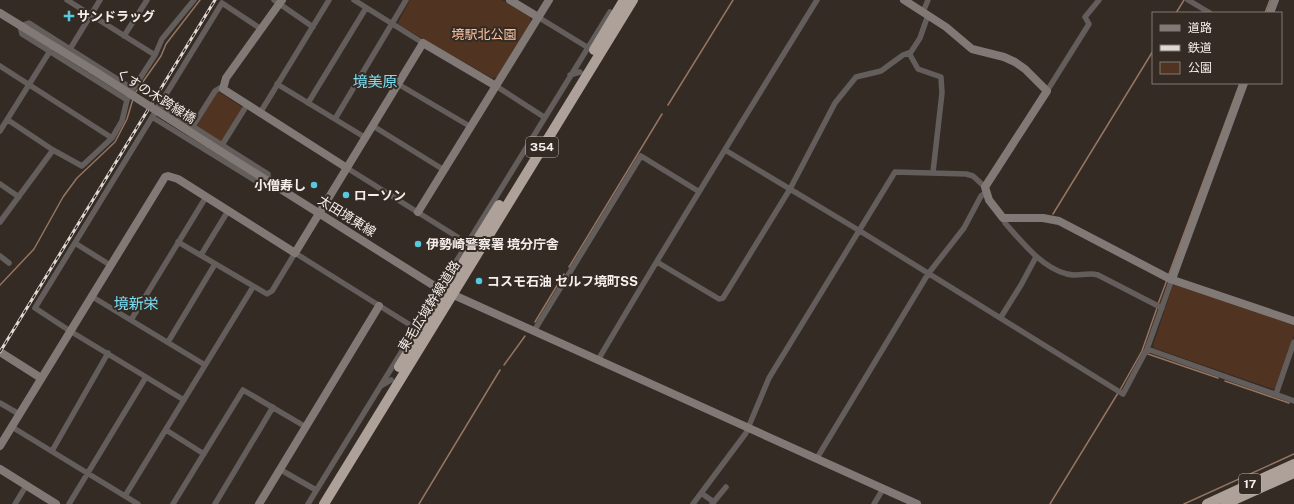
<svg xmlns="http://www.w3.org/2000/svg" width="1294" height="504" viewBox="0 0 1294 504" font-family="'Public Sans','Noto Sans JP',sans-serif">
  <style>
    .green { fill: #503421 }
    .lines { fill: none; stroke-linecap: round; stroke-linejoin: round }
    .stream { stroke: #957560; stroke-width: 1.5 }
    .street { stroke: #635e5b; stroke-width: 5.5 }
    .secondary { stroke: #817975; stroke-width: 8 }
    .highway { stroke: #ada199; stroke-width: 10 }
    .rail-casing { stroke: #dfd8d3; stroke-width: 3 }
    .rail { stroke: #352b25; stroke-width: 1.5; stroke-dasharray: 4.5; stroke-linecap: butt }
    .secondary-bridge { stroke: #817975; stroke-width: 8 }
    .poi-dot { fill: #56c9e1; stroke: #352b25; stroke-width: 1.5 }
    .labels { text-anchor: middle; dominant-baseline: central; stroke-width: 4; stroke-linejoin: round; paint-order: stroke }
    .shield { fill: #352b25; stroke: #bbb4af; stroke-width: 1 }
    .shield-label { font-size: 12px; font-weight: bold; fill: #f5eeea }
    .poi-label { font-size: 13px; font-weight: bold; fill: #f5eeea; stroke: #352b25; text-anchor: start }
    .park-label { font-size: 13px; fill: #fac29d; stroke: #352b25 }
    .street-label { font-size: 13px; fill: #f5eeea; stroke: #352b25 }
    .quarter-label { font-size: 15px; fill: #79dff5; stroke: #352b25 }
  </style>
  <rect width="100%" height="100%" fill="#352b25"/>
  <path class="green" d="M410,0h92l28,17 1,5 -34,55 -5,1 -95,-54z
    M217,91l25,16v2l-21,33 -25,-15z
    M1177,284l117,41v10l-18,53 -3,1 -119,-41 -1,-3 20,-60z"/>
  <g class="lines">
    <path class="stream" d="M1176,13l8,-13
      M1265,13l5,-13
      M135,93l26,-37 5,-12 34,-44
      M668,105l65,-105
      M1053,214l100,-163
      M569,267l93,-153
      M1169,274l71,-191
      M0,285l34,-36 29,-52 14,-19 38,-36 12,-23 6,-20
      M1158,304l9,-24
      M535,322l29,-48
      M1148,354l70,24
      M504,365l21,-29
      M1225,381l64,22
      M1120,390l22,-39 15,-43
      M419,504l81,-134
      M1050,504l68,-111
      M1184,504l110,-50"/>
    <path class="street" d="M67,0l88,55
      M274,0l39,27
      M354,0l69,43
      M1188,0l22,13
      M923,12l5,-12
      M538,17l49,30
      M124,36l23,-36
      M70,49l30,-49
      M909,53l9,16 23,8 1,16 -9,79
      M0,66l112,72
      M570,75l10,-3
      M277,84l89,54
      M398,84l73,43
      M496,86l48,31
      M1047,91l42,-67 -4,-7 14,-17
      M127,100l-105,-66 -2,-8 9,-3 104,66
      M308,103l58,-95
      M260,113l69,-113
      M152,117l109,67 7,-3v-7l-109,-69
      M335,119l71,-119
      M8,120l45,30 29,16 30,-28 10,-17 5,-21 6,-11 22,-34 7,-16 32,-39
      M193,126l22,-35 8,-5
      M373,126l71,44
      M0,131l50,-80
      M222,145l25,-40
      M725,150l135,81 263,163 24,-45 25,-70
      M347,168l120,75
      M0,184l19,13
      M1004,219l1,4c16,18 37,45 62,51 10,3 21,-2 31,1l64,33
      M0,222l53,-72
      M178,242l89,52 5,-3 23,-38 120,75
      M75,243l35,22
      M201,255l27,-44
      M0,256l9,7
      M657,262l62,37 4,-1 67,-109 45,-86 21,-26 25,-6 22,-16 8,-3 9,-14 8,-23
      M446,278l164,-266
      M91,296l114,69
      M1001,317l20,-32 15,-28
      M131,320l75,-123
      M534,331l107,-175 57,35
      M168,342l47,-78
      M1147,349l147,52
      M598,360c71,-121 145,-240 219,-360
      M381,386l10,-6
      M1276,394l18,-52
      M184,400l-114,-69 -35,-23 187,-305 39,26
      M0,403l19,11
      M12,427l126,77
      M166,430l38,24
      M52,451l56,-98
      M817,458l111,-184 36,-46 17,-32 4,-3
      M281,470l35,20
      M701,493l13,9
      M125,496l128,-209
      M15,504l11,-18
      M69,504l77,-127
      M173,504l70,-114 63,37
      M215,504l58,-97
      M308,504l126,-205
      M693,504l53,-71 23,-55 126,-206 71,2 7,2 12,11
      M712,504l14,-17
      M874,504l9,-15"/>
    <path class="secondary" d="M282,0l-56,78 -3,11 124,79
      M510,0l28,17
      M904,0l42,27 26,22 32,8 11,5 10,7 22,22 -62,96 4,13 14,18h40l16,3 111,58 124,42
      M0,13l91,56
      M1270,13l5,-13
      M209,144l227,143 481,217
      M418,212l131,-212
      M1172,279l72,-196
      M0,352l41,26
      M0,446l165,-269 3,-1 10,3 117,74 128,-210 73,43
      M0,469l56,35
      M259,504l120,-198"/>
    <path class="highway" d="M594,50l30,-50
      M399,367l100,-162
      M324,504l309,-504
      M1207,504l87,-40
      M1225,504l69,-31"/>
    <g class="rail-casing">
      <path id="rail" d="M0,352l215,-352"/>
    </g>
    <use href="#rail" class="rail"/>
    <path class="secondary-bridge" d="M91,69l118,75"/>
  </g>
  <g class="poi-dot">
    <path d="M67 10h4v4h4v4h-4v4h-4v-4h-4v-4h4z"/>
    <circle cx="314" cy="185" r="4"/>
    <circle cx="346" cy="195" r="4"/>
    <circle cx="418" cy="244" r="4"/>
    <circle cx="479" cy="281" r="4"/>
  </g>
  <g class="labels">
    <g class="shield">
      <rect x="526" y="137" width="32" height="20" rx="3"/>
      <rect x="1239" y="474" width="22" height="20" rx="3"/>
    </g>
    <g class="shield-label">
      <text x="542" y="147">354</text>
      <text x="1250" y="484">17</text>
    </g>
    <g class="poi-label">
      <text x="77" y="16">サンドラッグ</text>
      <text x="306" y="185" text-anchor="end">小僧寿し</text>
      <text x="354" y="195">ローソン</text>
      <text x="426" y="244">伊勢崎警察署 境分庁舎</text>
      <text x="487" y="281">コスモ石油 セルフ境町SS</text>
    </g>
    <g class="park-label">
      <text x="484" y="34">境駅北公園</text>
    </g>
    <g class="street-label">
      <text transform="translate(156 96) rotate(32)">くすの木跨線橋</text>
      <text transform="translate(347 216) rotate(32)">太田境東線</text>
      <text transform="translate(429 306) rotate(-58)">東毛広域幹線道路</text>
    </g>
    <g class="quarter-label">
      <text x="375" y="81">境美原</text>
      <text x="136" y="303">境新栄</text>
    </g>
  </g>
  <rect x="1152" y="12" width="130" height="72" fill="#352b25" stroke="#827974"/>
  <rect x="1160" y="25" width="20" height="6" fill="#817975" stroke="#827974"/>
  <text x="1188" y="32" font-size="12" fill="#f5eeea">道路</text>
  <rect x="1160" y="45" width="20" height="6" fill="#dfd8d3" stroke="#827974"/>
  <text x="1188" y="52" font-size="12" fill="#f5eeea">鉄道</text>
  <rect x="1160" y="62" width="20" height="12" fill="#503421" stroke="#827974"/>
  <text x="1188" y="72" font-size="12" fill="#f5eeea">公園</text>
</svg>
